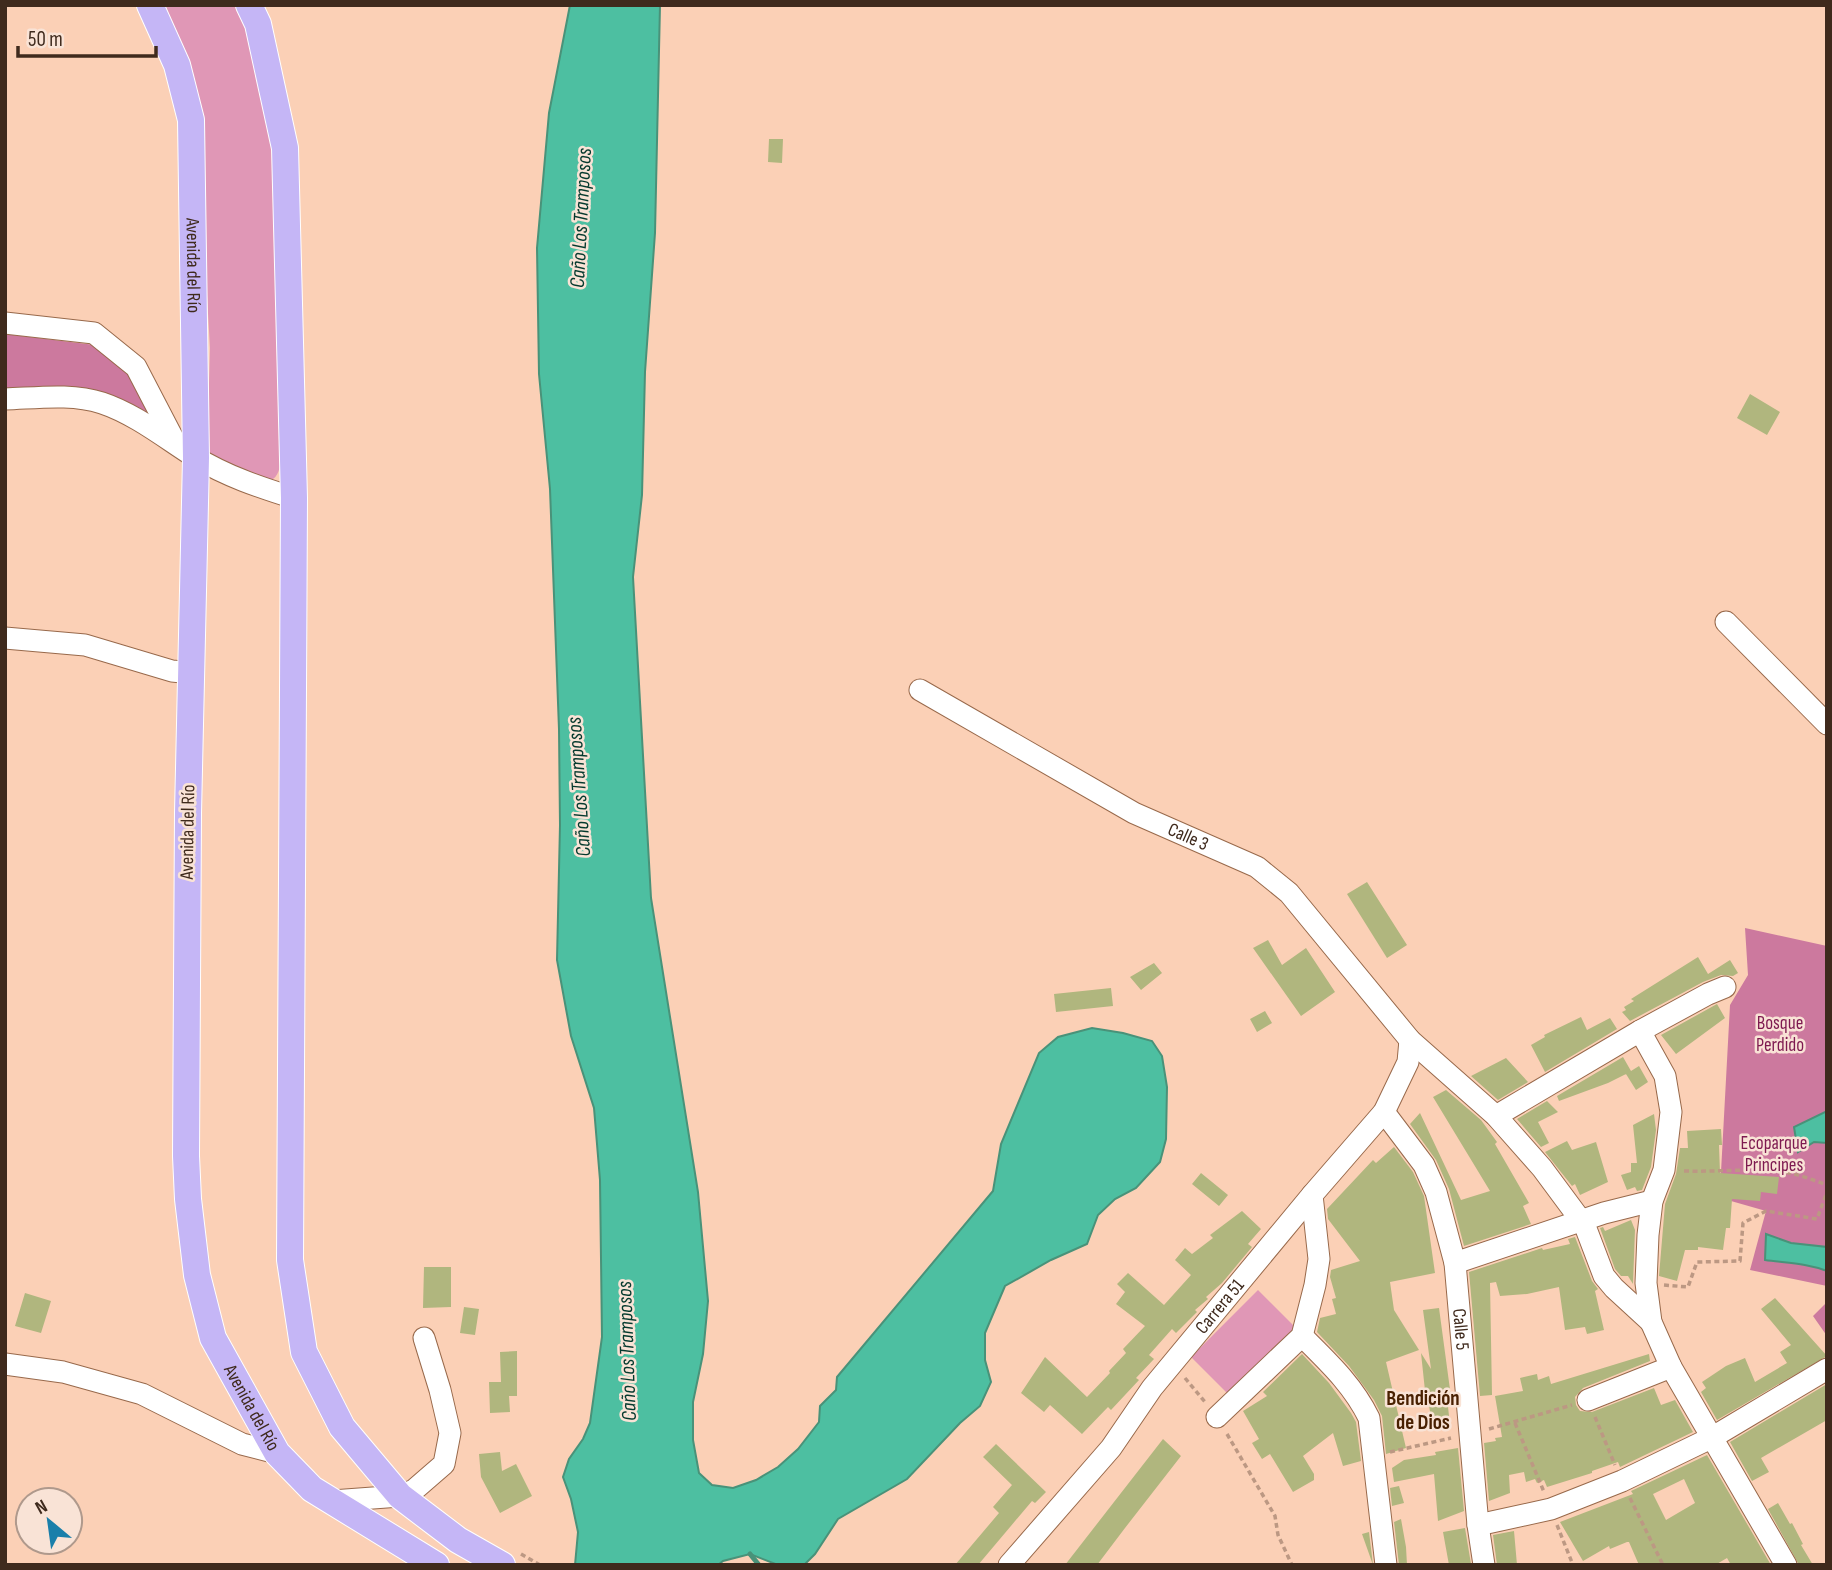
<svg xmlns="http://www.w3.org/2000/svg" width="1832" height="1570" viewBox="0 0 1832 1570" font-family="'Sofia Sans Condensed',sans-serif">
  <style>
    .green { fill: #e097b6 }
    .forest { fill: #cc799e }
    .water { fill: #4dbfa1; stroke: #499279; stroke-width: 2 }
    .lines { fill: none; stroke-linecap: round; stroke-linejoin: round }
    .stream { stroke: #499279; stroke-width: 5 }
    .building { fill: #b0b67e; fill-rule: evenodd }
    .minor-casing { stroke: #98694b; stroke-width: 23 }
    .major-casing { stroke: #fff; stroke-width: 28 }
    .path { stroke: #bc9883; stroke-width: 3.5; stroke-dasharray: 5 3.5; stroke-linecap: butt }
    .minor { stroke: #fff; stroke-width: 21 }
    .major { stroke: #c5b6f6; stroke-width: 26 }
    .labels { text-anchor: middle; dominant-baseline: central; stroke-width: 5; stroke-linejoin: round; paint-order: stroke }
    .street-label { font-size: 19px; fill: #3f2a1d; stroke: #f9e3d6 }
    .park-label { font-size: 19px; fill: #7e1a50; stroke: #f9e3d6 }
    .water-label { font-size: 21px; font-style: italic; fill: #053a2e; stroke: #f9e3d6 }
    .neighbourhood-label { font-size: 21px; font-weight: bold; fill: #492001; stroke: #f9e3d6 }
  </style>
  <rect width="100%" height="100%" fill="#fbd0b6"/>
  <path class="green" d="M164,5h73l15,41 16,70 7,51 5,279c0,12 3,29 -10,35l-56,-16 -7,-13 3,-104 -15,-263z
    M1258,1290l39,39 -68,66 -38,-38z"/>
  <path class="forest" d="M5,334l90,11 44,37 23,44 -157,-37z
    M1745,928l82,18v340l-77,-16 16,-59 -49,-14 4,-25 9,-167 18,-30z
    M1827,1302v34l-14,-20z"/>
  <path class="water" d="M570,5h90l-5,228 -10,139 -3,123 -9,82 18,321 47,294 10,109 -5,53 -10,48v38l6,33 13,12 21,3 23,-8 22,-13 20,-18 21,-27 1,-16 16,-16 1,-13 156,-186 8,-47 38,-91 19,-16 34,-9 31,5 29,8 10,15 5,31 -1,52 -6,23 -24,26 -21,11 -17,16 -11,29 -36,16 -46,26 -20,47v27l6,22 -11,24 -20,17 -53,56 -69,40 -23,35 -11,11h-26l-28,-11 -27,7 -5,4h-143l3,-33 -7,-33 -8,-22 6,-18 14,-20 7,-16 12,-86 -2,-157 -6,-72 -23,-72 -14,-76 3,-135 -1,-96 -9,-240 -11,-115 -2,-126 12,-135z
    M1827,1111v32l-13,-1 -16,10 -4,-25z
    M1766,1234l25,9 36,4v24c-20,-8 -41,-8 -62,-11z"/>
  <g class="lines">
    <path class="stream" d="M750,1554l9,11"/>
  </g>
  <path class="building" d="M769,139h14l-1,24 -14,-1z
    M1750,394l30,18 -13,23 -30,-17z
    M1367,882l40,63 -20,13 -40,-64z
    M1268,940l14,25 24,-17 29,44 -34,24 -48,-68z
    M1698,957l10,17 22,-14 8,13 -5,3 -12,-1 -18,7 -73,39 -8,-9 4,-2 -2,-3 10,-6 -3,-2z
    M1154,963l8,10 -21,17 -11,-13z
    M1111,988l2,18 -57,6 -2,-18z
    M1717,1004l8,14 -49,36 -15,-19z
    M1265,1011l7,12 -15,9 -7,-13z
    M1581,1017l6,13 23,-12 7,11 -72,43 -14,-27 14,-8 -1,-2z
    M1623,1057l8,14 8,-5 9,16 -12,8 -10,-16 2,-1 -20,10 -49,18 -2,-5z
    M1506,1058l22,24 -30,18 -27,-24z
    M1446,1090l35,30 16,22 -2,2 34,59 -6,3 8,18 -67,22 -15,-57 -13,-29 -26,-36 10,-11 41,87 29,-9 -57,-94z
    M1547,1101l11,11 -20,10 11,21 -8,4 -24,-28z
    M1654,1114l2,16 -5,37 -9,23 -5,1 -2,-4 -8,3 -6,-15 10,-3v-9h6l-4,-38z
    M1721,1129l1,16h-3l1,28 59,4 -2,17 -16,-2 -1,9 -28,-2 -2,29h-4l-3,22 -25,-3v3h-13l-8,31 -18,-5 6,-72 11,-30 4,-26h8l-1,-17z
    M1567,1141l5,9 24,-8 12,40 -28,13 -5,-11 -3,2 -27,-34z
    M1394,1147l19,25 11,24 11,77 -45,9 4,28 25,40 -33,12 20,86 -20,6 -4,-38 -8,-16 -25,-34 -32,-34 3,-14 16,-4 -4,-15 4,-1 -6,-21 1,-7 29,-9 -32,-42 -1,-10 46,-49 3,3z
    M1201,1173l27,22 -9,11 -27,-22z
    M1242,1211l19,18 -13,15 4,3 -30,36 -16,14 2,2 -13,11 2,2 -21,21 -4,-4 -23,26 5,4 -18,19 3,2 -28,30 -3,-3 -26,27 -32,-29 -6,7 -23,-19 24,-36 42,40 23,-24 -1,-2 17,-18 -3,-4 22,-23 -29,-22 9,-12 -8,-8 11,-11 36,32 27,-30 -16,-15 10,-12 7,6 21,-16 -3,-3z
    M1631,1220l4,10 -2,54 -5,-8h-7l-6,-7 -15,-41 3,-1 2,4z
    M1575,1237l17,44 6,8 -3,2 9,39 -17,4 -2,-7 -20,3 -6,-43 -32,7 -27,2 -4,-14 -6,1 2,112 -12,1 -11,-124 73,-24 1,2 27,-6 -2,-5z
    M424,1267h27v40l-28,1z
    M25,1293l26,8 -10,32 -26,-7z
    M1775,1298l52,58 -110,64 -16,-28 5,-4 -4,-6 24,-16 19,-8 10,24 32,-19 -7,-11 11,-7 -30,-36z
    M464,1307l15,2 -4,26 -15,-2z
    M1439,1308l12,89h-4l2,19 -18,2 -3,-19 -2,1 -5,-47 10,16 -8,-59z
    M517,1351v45h-8l1,16 -20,1 -1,-31h12l-1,-30z
    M1302,1354l27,29 22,30 5,9 5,39 -18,5 -10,-33 -30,23 11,18v6l-21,12 -23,-38 -8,5 -10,-16 7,-4 -16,-28 24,-15 -4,-4z
    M1649,1354l1,7 -67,27 -8,9 1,8 4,6 12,1 62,-24 7,17 14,-5 18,32 -73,35 -2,-5 -26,9v2l-45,14 -3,-7 -7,3 -2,-4 -9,3 -2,-10 -15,3 1,18 -21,8 -5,-58 12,-2 -1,-3 7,-1 -7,-41 28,-5 -3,-13 17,-4 1,6 11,-4 2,8z
    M1827,1384v36l-66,38 8,14 -17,9 -22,-39z
    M1163,1439l18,17 -56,72 -28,37h-32z
    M996,1444l50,48 -11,11 -3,-2 -54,64h-23l44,-52 -6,-6 19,-22 -29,-28z
    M1458,1448l6,63 -26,10 -4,-47 -40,8 -2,-14 12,-8 32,-5 -1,-3z
    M500,1452l2,19 14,-7 16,32 -32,17 -19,-36 -2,-23z
    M1707,1455l64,110h-40l-4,-7 -12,7h-76l-10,-23h-2l-17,7 -1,-3 -26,15 -23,-39 73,-28 -2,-3zM1684,1479l11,24 -29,17 -13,-26z
    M1399,1486l5,17 -12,3 -2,-18z
    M1778,1503l12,21 2,-1 11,21 -2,1 12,20h-14l-31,-56z
    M1401,1519l5,28 1,18h-8l-5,-43z
    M1465,1528l6,36 -22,1 -6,-33z
    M1514,1531l3,34h-20l-4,-30z
    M1369,1532l4,33 -11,-31z"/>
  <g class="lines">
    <g class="minor-casing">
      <g id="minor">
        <path d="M5,323l89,10 42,34 39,75"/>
        <path d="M5,399c32,-1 66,-6 97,4 33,11 63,35 93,54 31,19 64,30 99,41"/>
        <path d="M1726,622l101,102"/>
        <path d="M5,638l80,7 87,26 20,2"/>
        <path id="s1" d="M920,690l214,123 123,54 32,26 121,147 86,76 46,52 43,58 19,50 10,12 37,34"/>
        <path d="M1640,1031l25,45 6,36 -7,58 -12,31 -4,34 -2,48 5,39 20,45 115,198"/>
        <path id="s2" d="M1384,1112l40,53 12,27 19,71 23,262 6,40"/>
        <path d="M1496,1116l144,-85 68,-37 17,-7"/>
        <path d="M1455,1263l149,-50 48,-12"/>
        <path d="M1302,1336c26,26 51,49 67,82l17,147"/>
        <path d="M5,1364l58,8 79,22 100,50 35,9"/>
        <path d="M1588,1400l83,-33"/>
        <path d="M1217,1417l85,-81 13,-51 4,-26 -7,-64"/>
        <path d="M332,1501l68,-5 14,-6 30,-26 6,-31 -10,-43 -16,-52"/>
        <path d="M1478,1525l73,-16 71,-28 91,-44 114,-68"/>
        <path id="s3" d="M1009,1565l102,-117 41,-60 160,-193 72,-83 24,-50 2,-22"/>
      </g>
    </g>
    <g class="major-casing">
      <g id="major">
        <path id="s4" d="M150,5l27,60 14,55 5,338 -8,355 -2,343 2,43 9,76 16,63 64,115 35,36 124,76"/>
        <path d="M249,5l9,19 27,124 9,350 -4,762 14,92 38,75 58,69 58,44 44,25"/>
      </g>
    </g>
    <path class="path" d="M1684,1171c34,1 67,-3 100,1 14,2 29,8 43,13
      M1664,1285l24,2 9,-25 43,-1 3,-38 23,-12 51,8 10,-27
      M1185,1378l20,24
      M1595,1417l20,48
      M1515,1423l29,69
      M1489,1429l83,-24
      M1227,1434l48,82 3,19 14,30
      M1390,1452l61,-14
      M1630,1498l33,67
      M1557,1525l16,40
      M521,1554l19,11"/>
    <use href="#minor" class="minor"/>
    <use href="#major" class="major"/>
  </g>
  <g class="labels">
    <g class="street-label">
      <text stroke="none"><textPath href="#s4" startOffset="268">Avenida del Río</textPath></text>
      <text transform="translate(188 832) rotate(-89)">Avenida del Río</text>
      <text stroke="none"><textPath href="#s1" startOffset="306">Calle 3</textPath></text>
      <text stroke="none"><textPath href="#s3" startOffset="334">Carrera 51</textPath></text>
      <text stroke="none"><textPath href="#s2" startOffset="236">Calle 5</textPath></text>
      <text stroke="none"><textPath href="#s4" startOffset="1423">Avenida del Río</textPath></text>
    </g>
    <g class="park-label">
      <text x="1780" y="1023">Bosque<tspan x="1780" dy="22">Perdido</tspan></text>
      <text x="1774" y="1143">Ecoparque<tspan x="1774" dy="22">Principes</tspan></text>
    </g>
    <g class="water-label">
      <text transform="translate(581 218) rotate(-87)">Caño Los Tramposos</text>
      <text transform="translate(579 787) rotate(-94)">Caño Los Tramposos</text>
      <text transform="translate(627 1351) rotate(-92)">Caño Los Tramposos</text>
    </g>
    <g class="neighbourhood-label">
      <text x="1423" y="1398">Bendición<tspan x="1423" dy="24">de Dios</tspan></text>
    </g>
  </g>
  <rect width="1832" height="1570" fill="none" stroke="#3f2a1d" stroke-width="14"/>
  <g transform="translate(49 1521) rotate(331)"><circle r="33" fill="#f9e3d6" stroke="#af998c" stroke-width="2"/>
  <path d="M0-5L12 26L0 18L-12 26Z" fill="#1a7faa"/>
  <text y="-10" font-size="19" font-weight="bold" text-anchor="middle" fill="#3f2a1d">N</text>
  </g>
  <path d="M18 46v10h138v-10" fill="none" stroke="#3f2a1d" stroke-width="3.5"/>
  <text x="28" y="46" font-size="21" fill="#3f2a1d" stroke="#f9e3d6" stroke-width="5" paint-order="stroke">50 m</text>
</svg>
